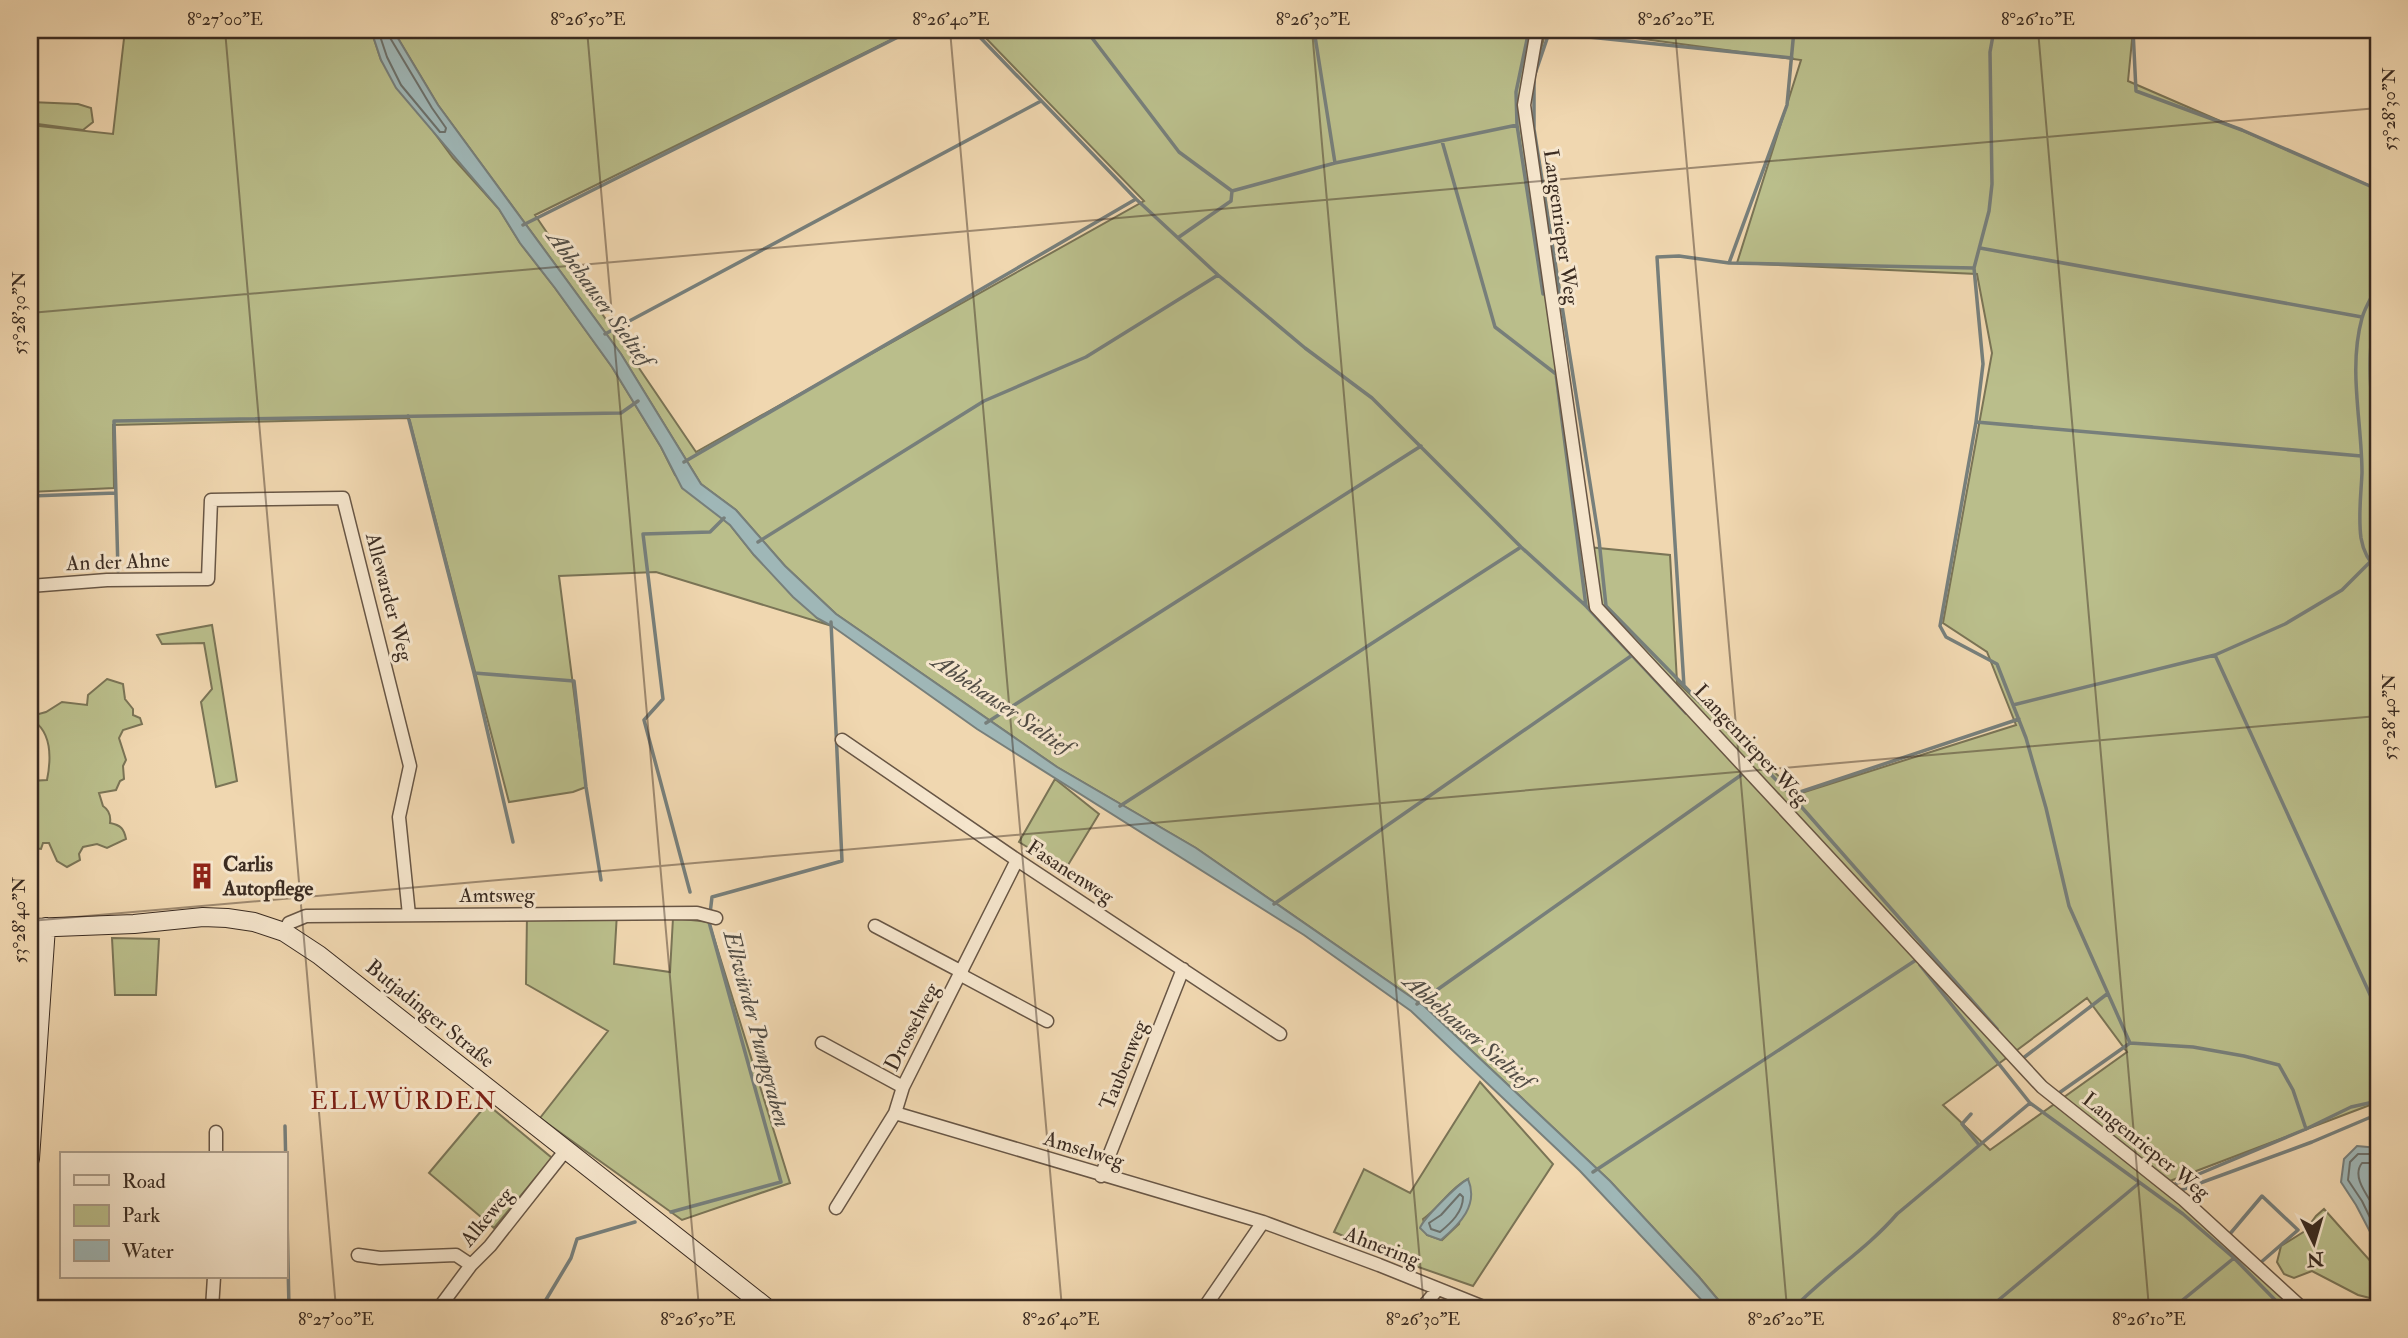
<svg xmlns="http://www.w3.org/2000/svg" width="2408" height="1338" viewBox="0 0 2408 1338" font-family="'IM FELL Double Pica',serif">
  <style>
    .green { fill: #babe8b; stroke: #7a7456; stroke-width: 2; fill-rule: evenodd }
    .water { fill: #9fb7b7; stroke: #777f7b; stroke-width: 2 }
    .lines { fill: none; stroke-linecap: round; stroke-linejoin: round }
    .shore { stroke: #6c716c; stroke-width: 2 }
    .stream { stroke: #777f7b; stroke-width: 3.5 }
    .street-casing { stroke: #685645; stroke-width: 15 }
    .secondary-casing { stroke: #3a2b21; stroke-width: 20 }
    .street { stroke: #f5e5cc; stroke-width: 12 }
    .secondary { stroke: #f5e5cc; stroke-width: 18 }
    .ticks { fill: none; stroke: #3a2b21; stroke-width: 2; stroke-opacity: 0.45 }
    .labels { text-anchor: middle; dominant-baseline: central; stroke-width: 6; stroke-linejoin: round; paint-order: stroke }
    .street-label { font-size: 21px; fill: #3a2b21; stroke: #f5e5cc }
    .poi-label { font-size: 21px; font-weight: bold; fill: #3a2b21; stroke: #f5e5cc; text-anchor: start }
    .water-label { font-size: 23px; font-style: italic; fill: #534e46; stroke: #f5e5cc }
    .quarter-label { font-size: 24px; letter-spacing: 2px; fill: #7a1f14; stroke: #f5e5cc }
    .neatline { fill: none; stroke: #3a2b21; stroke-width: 2.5 }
    .ticks-label { font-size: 18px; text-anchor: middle; fill: #3a2b21 }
  </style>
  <rect width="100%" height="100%" fill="#f0d7b0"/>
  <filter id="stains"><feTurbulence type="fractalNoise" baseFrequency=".00286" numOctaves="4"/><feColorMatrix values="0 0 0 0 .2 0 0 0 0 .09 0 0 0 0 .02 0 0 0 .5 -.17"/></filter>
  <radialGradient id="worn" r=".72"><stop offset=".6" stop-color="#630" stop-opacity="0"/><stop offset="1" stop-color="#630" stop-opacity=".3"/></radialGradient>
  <path class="green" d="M125,30h246l10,30 72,98 46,51 21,34 35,45 57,79 49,80 14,28 55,50 24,30 63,63 15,8 -176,-54 -97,4 27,211 -13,5 -64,10 -100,-384 -296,7 1,63 -84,4v-367l83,9z
    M393,30h518l-376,185 161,237 448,-251 -166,-171h568l-25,99 67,418 82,8 7,127 121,112 218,-69 -29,-73 -44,-29 49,-270 -15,-79 -240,-11 64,-203 -225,-30h557l-5,51 247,107 3,16v898l-208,79 128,127h-573l-26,-31 -89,-96 -186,-175 -228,-158 -139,-81 -221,-153 -51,-48 -49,-56 -35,-26 -80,-130 -183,-249zM2087,998l40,54 -137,98 -47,-45z
    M30,102l48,2 13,4 2,14 -10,8 -53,-7z
    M212,625l25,156 -21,6 -15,-85 11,-13 -8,-46 -42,1 -5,-9z
    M107,679l16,5 2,15 8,10v6l7,3 2,6 -19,6 -4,8 7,22 -3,6 1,13 -4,2 -4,9 -17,3 4,13c6,4 8,10 7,17 11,2 14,6 16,16l-19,9 -10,-4 -14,3 -4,7 1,6 -13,7 -10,-6 -8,-18h-6l-2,6 -7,-1c-4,-8 -6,-14 -1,-21l-3,-6v-40l17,-1c4,-20 5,-46 -13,-59l1,-6 11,-3 16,-10 25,3 1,-10z
    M1055,779l44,35 -34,56 -46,-28z
    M617,913l-3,51 56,8 3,-54 36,4 81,261 -108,37 -142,-102 68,-87 -82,-47 1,-69z
    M112,938l47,1 -3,56h-41z
    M1480,1082l73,82 -80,122 -69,-24 -70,-30 30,-63 46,24zM1468,1179l-9,45 -17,16 -15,-5 -4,-16c17,-12 27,-31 45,-40z
    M487,1104l65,54 -58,70 -65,-55z
    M2324,1209l48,54 6,3v34l-20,-5 -46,-24 -18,7 -10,-4 -7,-12 4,-16 24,-15 11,-15z"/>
  <path class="water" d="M371,30h22l45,75 183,249 80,130 35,26 49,56 51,48 221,153 139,81 228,158 186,175 89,96 26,31h-16l-129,-137 -169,-160 -107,-76 -327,-206 -145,-103 -15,-8 -24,-21 -39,-42 -24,-30 -48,-37 -21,-41 -49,-80 -57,-79 -35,-45 -21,-34 -103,-121 -15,-28z
    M2357,1146l21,2v99l-22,-42 -15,-23 3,-23z
    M1468,1179c11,26 -8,45 -27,61l-14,-5 -7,-7c3,-9 38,-44 48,-49z"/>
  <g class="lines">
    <path class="shore" d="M378,30l9,27 14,28 39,47h5l1,-4 -14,-20 -43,-72 -1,-6
      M2378,1154h-20l-8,8 -2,18 14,21 16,33
      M2378,1163h-16c-12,15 9,36 16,51
      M1460,1194l3,3c0,15 -12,26 -23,35l-9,-3 -2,-6 12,-8z"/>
    <path class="stream" d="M973,30l163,169 82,76 87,73 67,50 149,149 65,59 100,107
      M1086,30l93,122 53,39
      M1314,30l21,133
      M1529,30l-13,62 1,33 26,169
      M1550,30l-16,47v52l65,411 7,66 185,189 206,234
      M1994,30l-4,22 2,132 -3,27 -15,57 9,96 -7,58 -36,204 6,11 51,27 29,74 20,70 23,98 61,137
      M2133,30l3,61 106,39 128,56 8,18
      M1550,33l242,25
      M1442,141l53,186 61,47 30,232
      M523,225l389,-195
      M1179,237l52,-36 1,-10 103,-28 182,-38
      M1980,248l382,69
      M1729,263l58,-158 7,-75
      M2378,284c-5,11 -13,23 -16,34 -14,51 0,104 0,155 -1,22 -4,43 -1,65 2,12 8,24 17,32
      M2378,315c-16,29 -3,119 0,154
      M605,334l436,-233
      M408,416l66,257 39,169
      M1976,422l385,34
      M684,462l452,-263
      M2378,470l-4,43 4,25
      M30,496l86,-3
      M758,542l226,-141 102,-44 132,-82
      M118,571l-4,-150 507,-8 17,-12
      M2215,655l163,357
      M474,673l100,8 12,106 15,93
      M1684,686l-27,-429 22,-1 50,7 245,5
      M2013,705l202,-50 70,-31 57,-34 28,-28
      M986,723l435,-277
      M1791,795l228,-76
      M1120,806l401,-259
      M690,892l-46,-172 19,-21 -20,-165 67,-2 14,-14
      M1274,904l357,-248
      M1920,965l110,138
      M1417,1004l327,-231
      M2020,1056l2,3 85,-65
      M2059,1093l71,-50 63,4 51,9 35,9 14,25 13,39
      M1971,1114l-9,10 17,21
      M2095,1122l87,69
      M285,1126l4,182
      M1593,1172l323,-212
      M2175,1184l131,-55 45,-22 27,-6
      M2181,1190l131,-48 66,-28
      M671,1212l110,-30 -72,-260 3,-25 130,-36 -11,-239
      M2229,1235l33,-39 36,34 -39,34
      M541,1308l30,-50 6,-19 58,-17
      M1794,1308c32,-34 72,-58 103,-94l133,-111 153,111 51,44 49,50
      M1989,1308l149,-124
      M2173,1308l61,-50"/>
    <g class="street-casing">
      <path id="street" d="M1537,30l-13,75 72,502 446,480 142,113 118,108
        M30,586l77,-6 101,-1 3,-79 132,-2 67,268 -11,51 10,98
        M842,740l175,120 263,174
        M875,926l87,46
        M284,932l5,-9 17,-7 391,-3 19,5
        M961,975l86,46
        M822,1043l81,44
        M895,1113l368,109 116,43 107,43
        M216,1132v22
        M1101,1176l82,-207
        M836,1208l59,-95 8,-26 114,-227
        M358,1255l22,3 76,-3 15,10
        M212,1308l2,-31
        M439,1308l32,-43 19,-19 75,-95
        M1204,1308l59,-86
        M1422,1308l15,-18"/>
    </g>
    <g class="secondary-casing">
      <path id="secondary" d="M30,928l104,-4 69,-7 24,1 27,4 30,10 35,23 448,353
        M30,1159l16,-232"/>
    </g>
    <use href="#street" class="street"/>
    <use href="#secondary" class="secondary"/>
  </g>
  <path class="ticks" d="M225,30l111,1278M587,30l112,1278M950,30l112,1278M1312,30l112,1278M1675,30l112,1278M2038,30l111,1278M30,313l2348,-205M30,921l2348,-205"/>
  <defs>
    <g id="building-bare" transform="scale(2.1)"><path d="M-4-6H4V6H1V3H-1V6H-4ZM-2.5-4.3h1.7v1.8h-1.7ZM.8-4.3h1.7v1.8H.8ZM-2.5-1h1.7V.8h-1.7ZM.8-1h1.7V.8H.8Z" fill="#8f2418" stroke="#f5e5cc" stroke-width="2.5" paint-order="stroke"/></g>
  </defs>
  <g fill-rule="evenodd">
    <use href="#building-bare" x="202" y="876"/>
  </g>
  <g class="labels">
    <g class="street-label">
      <text transform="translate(1561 227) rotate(82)">Langenrieper Weg</text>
      <text transform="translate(118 562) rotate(-2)">An der Ahne</text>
      <text transform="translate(389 597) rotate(75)">Allewarder Weg</text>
      <text transform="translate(1751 745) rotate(47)">Langenrieper Weg</text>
      <text transform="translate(1070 872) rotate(33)">Fasanenweg</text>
      <text x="497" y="895">Amtsweg</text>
      <text transform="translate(430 1014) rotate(39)">Butjadinger Straße</text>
      <text transform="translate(912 1027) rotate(-63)">Drosselweg</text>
      <text transform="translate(1124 1065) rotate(-68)">Taubenweg</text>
      <text transform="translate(2146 1146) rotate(39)">Langenrieper Weg</text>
      <text transform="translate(1084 1150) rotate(17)">Amselweg</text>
      <text transform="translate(487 1217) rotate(-50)">Alkeweg</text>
      <text transform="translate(1382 1247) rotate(21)">Ahnering</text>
    </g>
    <g class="poi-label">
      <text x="223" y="864">Carlis<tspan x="223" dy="24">Autopflege</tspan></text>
    </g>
    <g class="water-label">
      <text transform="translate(600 298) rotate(54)">Abbehauser Sieltief</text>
      <text transform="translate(1002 704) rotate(34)">Abbehauser Sieltief</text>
      <text transform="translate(757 1029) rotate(75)">Ellwürder Pumpgraben</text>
      <text transform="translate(1468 1031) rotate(41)">Abbehauser Sieltief</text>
    </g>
    <g class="quarter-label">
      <text x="404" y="1101">ELLWÜRDEN</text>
    </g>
  </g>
  <rect width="2408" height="1338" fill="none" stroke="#f0d7b0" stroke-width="77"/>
  <rect x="60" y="1152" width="228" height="126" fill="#f5e5cc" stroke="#aa9b88" stroke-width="2"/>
  <rect x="74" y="1175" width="35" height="10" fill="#f5e5cc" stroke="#aa9b88" stroke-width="2"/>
  <text x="122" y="1188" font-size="21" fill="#3a2b21">Road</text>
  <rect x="74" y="1205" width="35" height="21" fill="#babe8b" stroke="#aa9b88" stroke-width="2"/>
  <text x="122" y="1222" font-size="21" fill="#3a2b21">Park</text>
  <rect x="74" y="1240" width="35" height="21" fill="#9fb7b7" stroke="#aa9b88" stroke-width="2"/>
  <text x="122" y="1258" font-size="21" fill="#3a2b21">Water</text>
  <g transform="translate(2314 1243) rotate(175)" stroke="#f5e5cc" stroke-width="5" paint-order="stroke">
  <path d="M0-5L12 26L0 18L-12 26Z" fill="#3a2b21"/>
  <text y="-10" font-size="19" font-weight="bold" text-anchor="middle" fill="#3a2b21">N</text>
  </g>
  <rect x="38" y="38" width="2332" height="1262" class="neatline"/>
  <g class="ticks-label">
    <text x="225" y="25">8°27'00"E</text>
    <text x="588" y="25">8°26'50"E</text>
    <text x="951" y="25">8°26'40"E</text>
    <text x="1313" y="25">8°26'30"E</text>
    <text x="1676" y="25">8°26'20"E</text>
    <text x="2038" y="25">8°26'10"E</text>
    <text transform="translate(2389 109) rotate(-90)" y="6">53°28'30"N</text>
    <text transform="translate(19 313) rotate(-90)" y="6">53°28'30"N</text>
    <text transform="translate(2389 717) rotate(-90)" y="6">53°28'40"N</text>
    <text transform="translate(19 920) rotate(-90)" y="6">53°28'40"N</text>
    <text x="336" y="1325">8°27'00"E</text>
    <text x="698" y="1325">8°26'50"E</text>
    <text x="1061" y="1325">8°26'40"E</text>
    <text x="1423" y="1325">8°26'30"E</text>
    <text x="1786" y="1325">8°26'20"E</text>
    <text x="2149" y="1325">8°26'10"E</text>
  </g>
  <rect width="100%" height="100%" filter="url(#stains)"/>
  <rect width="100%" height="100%" fill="url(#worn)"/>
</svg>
